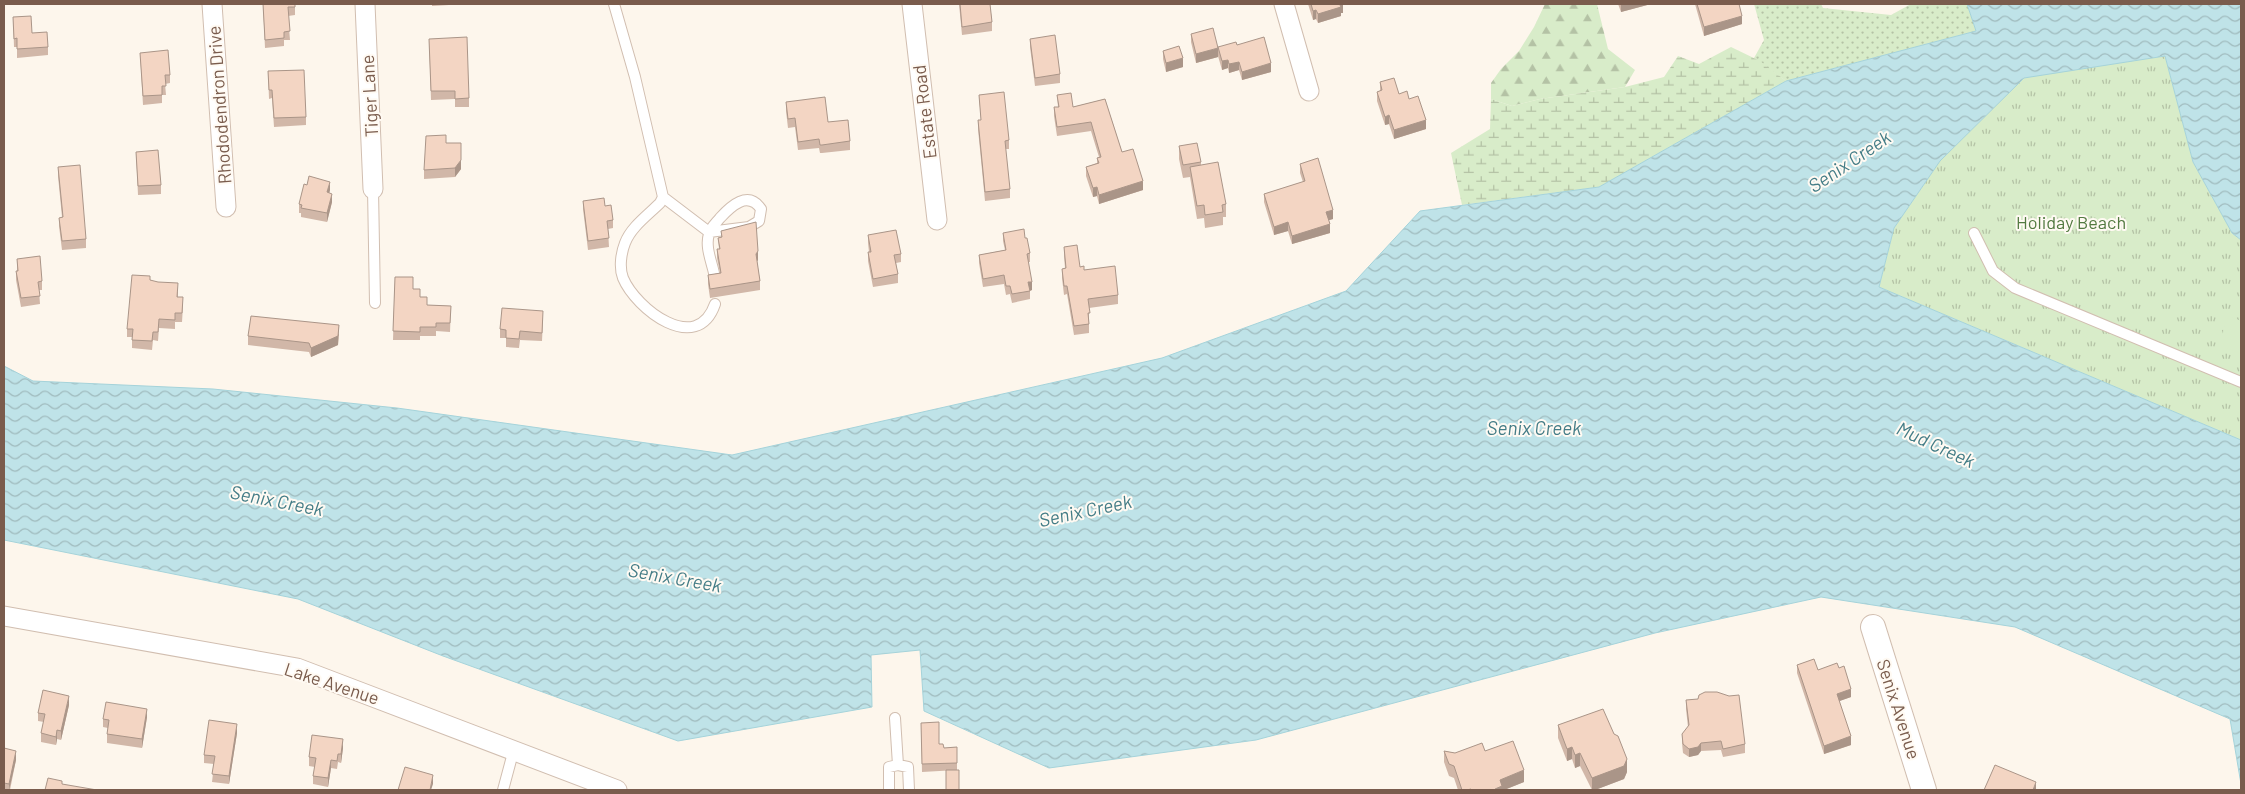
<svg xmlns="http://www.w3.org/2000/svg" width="2245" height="794" viewBox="0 0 2245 794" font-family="Barlow,sans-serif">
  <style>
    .grass { fill: url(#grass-dots) }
    .forest { fill: url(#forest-firs) }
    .wetland { fill: url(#wetland-marsh) }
    .park { fill: url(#park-tufts) }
    .garden { fill: #d8ecc9 }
    .water { fill: url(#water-waves); stroke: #a5d3da }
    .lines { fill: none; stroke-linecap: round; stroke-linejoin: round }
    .service-casing { stroke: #d1beb0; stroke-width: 12 }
    .minor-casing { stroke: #d1beb0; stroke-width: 21 }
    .tertiary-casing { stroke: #d1beb0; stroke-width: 26 }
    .service { stroke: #fff; stroke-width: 10 }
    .minor { stroke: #fff; stroke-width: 19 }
    .tertiary { stroke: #fff; stroke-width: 24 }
    .wall { fill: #d1b7a8 }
    .shaded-wall { fill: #aa9588 }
    .building { fill: #f3d5c3; stroke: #aa9588 }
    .labels { text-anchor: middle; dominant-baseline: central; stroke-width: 4; stroke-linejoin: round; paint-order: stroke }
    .street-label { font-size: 18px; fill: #7a5c4d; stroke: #fffaf3 }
    .park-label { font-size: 18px; fill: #537a41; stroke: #fffaf3 }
    .water-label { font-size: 19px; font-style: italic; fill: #437c86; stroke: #fffaf3 }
  </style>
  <defs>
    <pattern id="grass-dots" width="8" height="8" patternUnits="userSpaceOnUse" patternTransform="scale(1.25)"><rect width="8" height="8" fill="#d8ecc9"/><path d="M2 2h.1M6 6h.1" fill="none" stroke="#b4c2a5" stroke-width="1.8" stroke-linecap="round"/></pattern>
    <pattern id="forest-firs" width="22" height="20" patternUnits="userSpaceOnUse" patternTransform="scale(1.25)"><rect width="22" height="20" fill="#d8ecc9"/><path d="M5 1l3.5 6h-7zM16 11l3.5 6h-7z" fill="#b4c2a5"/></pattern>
    <pattern id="wetland-marsh" width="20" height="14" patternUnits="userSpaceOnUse" patternTransform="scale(1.25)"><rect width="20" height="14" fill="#d8ecc9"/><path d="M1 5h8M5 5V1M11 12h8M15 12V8" fill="none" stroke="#b4c2a5"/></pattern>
    <pattern id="park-tufts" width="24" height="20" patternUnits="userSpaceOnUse" patternTransform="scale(1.25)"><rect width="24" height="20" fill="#d8ecc9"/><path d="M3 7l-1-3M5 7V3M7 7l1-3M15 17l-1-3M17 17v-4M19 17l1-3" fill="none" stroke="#b4c2a5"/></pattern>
    <pattern id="water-waves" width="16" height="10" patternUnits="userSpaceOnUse" patternTransform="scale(1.25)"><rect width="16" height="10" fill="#bfe3e8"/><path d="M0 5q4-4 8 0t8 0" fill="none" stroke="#a0bbbe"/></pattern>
  </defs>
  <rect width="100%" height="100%" fill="#fdf6ec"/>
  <path class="grass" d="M1754,4h67l2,4 68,7 20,-11h56l9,27 -190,50 -32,-23 10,-18z"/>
  <path class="forest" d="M1545,4h52l11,45 27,21 -10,17 -85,12 -28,7 -21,-7v-16l10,-14 18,-18 15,-24z"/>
  <path class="wetland" d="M1731,47l29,14 26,20 -187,106 -137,18 -11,-52 39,-24 1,-30 21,7 28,-7 85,-12 39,-10 14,-21 21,8z"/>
  <path class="park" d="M2165,56l28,106 39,71 9,7v200l-362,-153 15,-59 46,-67 84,-84z"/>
  <path class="garden" d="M2230,316l11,5v33l-17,-7c-2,-13 -2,-21 6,-31z"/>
  <path class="water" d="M1967,4h274v236l-9,-7 -39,-71 -28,-106 -141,22 -84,83 -46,67 -15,59 362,153v344l-11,-65 -215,-92 -194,-30 -166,36 -399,107 -207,28 -125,-57 -4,-61 -49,5 1,52 -194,34 -235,-85 -145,-57 -294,-59v-174l29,15 180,8 184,19 335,47 430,-97 184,-67 74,-80 179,-24 187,-106 190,-50z"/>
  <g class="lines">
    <g class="service-casing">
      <path id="service" d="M614,4l21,73 28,120 -3,6c-12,12 -29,24 -35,40 -4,10 -6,25 -2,35 13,31 74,78 92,26
        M373,189l2,114
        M663,197l46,35 40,-5 10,-6 2,-12c-13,-19 -30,-3 -41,9 -4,5 -10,10 -11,16 -4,12 2,26 5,39
        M1974,233l19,38 22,17 226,94
        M895,718l3,47
        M503,790l11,-41
        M889,790v-23l9,-2 10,2 1,23"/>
    </g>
    <g class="minor-casing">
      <path id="minor" d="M212,4l14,203
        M365,4l8,185
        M912,4l25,216
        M1284,4l25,87
        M4,616l293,52 320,122"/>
    </g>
    <g class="tertiary-casing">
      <path id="tertiary" d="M1873,627l51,163"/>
    </g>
    <use href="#service" class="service"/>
    <use href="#minor" class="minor"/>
    <use href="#tertiary" class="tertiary"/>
  </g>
  <path class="wall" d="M263,4h32v11l-7,1 2,24h-6v6l-19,2z
    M432,4h17v1l-17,1z
    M959,4h31l2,18v9l-30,4z
    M1308,4h35v9h-2v3l-23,7 -2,-4 -3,1z
    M1618,4h33l-30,8z
    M1695,4h44l3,20 -38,12z
    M13,17l19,16 16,14v8l-31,3v-11h-3z
    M1191,34l27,23 -22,6 -5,-21z
    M429,39l40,59v9h-14v-8l-24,1z
    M1030,39l30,35v9l-25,3 -5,-39z
    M1237,45l34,27 -29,8 -3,-10 -10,3 -1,-5 -6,2 -4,-14v-9z
    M1163,51l20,16 -17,5 -3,-13z
    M140,53l30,22v8l-5,1 1,11h-4v8l-19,2z
    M268,71l38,46v8l-32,2 -2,-29 -3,1z
    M1380,82l19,12 10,5 17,30 -32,10 -5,-15 -4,1 -8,-24v-9l3,-1z
    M979,95l30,45v9h-4l5,40v9l-25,3 -7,-72v-9h3z
    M1057,95l16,12 32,-8 17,53 21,38 -44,14 -2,-8 -4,1 -7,-21v-9l11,-4v-5l2,-1 -8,-26 -34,5 -3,-20v-9h4z
    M786,102l42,20 22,19v9l-28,3h-2l-1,-5 -21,2 -3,-23 -7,1 -2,-17z
    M446,143l15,26 -6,8 -31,2v-9z
    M1179,146l22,16v3l25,39v13h-3v8l-18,3 -1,-10 -7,1 -7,-42 -7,1 -4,-19z
    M136,152l25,33v9l-23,1z
    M1300,164l33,55 -4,1 1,13 -38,11 -4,-13 -14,4 -10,-33v-8l39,-12 -3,-9z
    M58,167l28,72v9l-24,2 -3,-24v-8l3,-1 -4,-41z
    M330,190l-1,3 3,9 -5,20 -26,-5v-4h-2v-9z
    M583,201l22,5 8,14v8l-5,1 1,18 -21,3 -5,-41z
    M721,231l37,29 -1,1 3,20v9l-50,8 -2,-14v-9l12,-2 -3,-15v-9h2l-1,-11 3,-1z
    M1003,233l22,5 5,15v9h-2l4,28 -2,1v8l-18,4 -2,-9 -4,1 -2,-11 -21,3 -4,-24v-8l26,-5 -2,-9z
    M868,235l33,19v8l-5,1 2,11v9l-25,4 -5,-26v-9h1l-1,-9z
    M1064,247l16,20 38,28v9l-29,4v25l-15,2 -7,-41 -3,1 -2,-17v-9l3,-1 -1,-12z
    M17,259l25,22v9h-3l1,14 -19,3 -5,-27v-9h1z
    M395,277l18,12 14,16 24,1 -1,26 -14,-1v5h-16v4h-27z
    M150,280l28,12v5l5,9 -1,16h-7v7l-16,-1 -1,13 -5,-1 -1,10 -20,-2v-11h-5v-8z
    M543,320l-1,21 -22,-1 -1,8 -13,-1v-9h-6v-9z
    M339,334l-1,11 -27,12 -2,-5 -61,-7v-9z
    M1797,665l21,5 21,-2 12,29 -12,4 12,44 -27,9 -27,-81z
    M1686,700l59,44v9l-22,4 -2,-7 -20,1 -3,4 -9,2 -6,-4 -1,-10v-9l6,-7 -2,-18z
    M69,705l-8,35 -4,-1 -1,6 -15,-3v-9l3,-11 -6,-1v-8z
    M147,717l-5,31 -35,-5v-9l1,-6 -5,-1v-8z
    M921,723l18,21 5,4 13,-1v23l-35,2z
    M1558,725l69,47 -3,7 -29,11h-3l-12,-24 -5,2 -3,-9 -5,2 -9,-23z
    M237,733l-8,51 -17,-2 2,-18 -10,-1v-8z
    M4,748l12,12 -6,30h-6z
    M343,748l-2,15 -3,-1 -1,7 -6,-1 -3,19 -15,-3v-8l2,-9 -6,-1v-9z
    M1444,751l11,2 30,-2 39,31 -20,8h-46l-4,-12 -5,-2 -5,-14z"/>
  <path class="shaded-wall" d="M1343,4v9h-2v3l-23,7v-9z
    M1621,4h30l-30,8z
    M1316,10v9l-3,1v-9z
    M1742,16v8l-38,12v-9z
    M1218,48v9l-22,6v-9z
    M1183,58v9l-17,5v-9z
    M1228,60v8l-6,2v-9z
    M1239,62v8l-10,3v-9z
    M1271,63v9l-29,8v-8z
    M1389,115v9l-4,1v-8z
    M1426,120v9l-32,10v-9z
    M461,160v9l-6,8v-9z
    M1143,181v9l-44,14v-9z
    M330,182v8l-3,11v-9z
    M1097,187v9l-4,1v-9z
    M332,194v8l-5,20v-9z
    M1333,210v9l-7,2v-9z
    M1288,222v9l-14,4v-8z
    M1330,224v9l-38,11v-8z
    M758,251v9l-2,3v-9z
    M1028,282h4v8l-4,1z
    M339,325l-1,20 -27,12v-9z
    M1851,689v8l-14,5v-8z
    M69,696v9l-8,35v-9z
    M147,709v8l-5,31v-9z
    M237,724v9l-8,51v-8z
    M57,730v9l-1,6v-8z
    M1851,736v9l-27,9v-8z
    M343,739v9l-2,15v-9z
    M1701,743v8l-3,4 -9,2v-8z
    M1572,747v12l-5,2v-12z
    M16,751v9l-7,30v-6z
    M1580,753v13l-5,2v-13z
    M1627,759v13l-3,7 -29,11h-3v-12z
    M331,760v8l-3,19v-9z
    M1524,770v12l-20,8h-9l5,-10z
    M433,775v9l-2,6h-1z
    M2036,782v8h-3z"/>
  <path class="building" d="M263,4h32v3h-7l2,24 -6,1v6l-19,2z
    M960,4h30l2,18 -30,5z
    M1311,4h32l-3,1 1,2 -23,7 -2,-4 -3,1z
    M1697,4h42l3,12 -38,11z
    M31,16l1,17 15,-1 1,15 -31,2v-11l-3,1 -1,-22z
    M1213,28l5,20 -22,6 -5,-20z
    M1055,35l5,39 -25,4 -5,-39z
    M467,37l2,61 -14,1v-8h-24l-2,-52z
    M1264,37l7,26 -29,9 -3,-10 -10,2 -1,-4 -6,1 -4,-14 18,-5 1,3z
    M1179,46l4,12 -17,5 -3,-12z
    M168,50l2,25h-5l1,11h-4v9l-19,1 -3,-43z
    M304,70l2,47 -32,1 -2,-28h-3l-1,-19z
    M1394,78l5,16 8,-3 2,8 9,-3 8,24 -32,10 -5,-15 -4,2 -8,-25 5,-2 -2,-8z
    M1004,92l5,48 -4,1 5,48 -25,3 -7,-72h3l-2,-25z
    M1071,93l2,14 32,-8 17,53 11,-3 10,32 -44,14 -2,-8 -4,1 -7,-21 13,-4 -2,-5 4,-1 -10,-35 -34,5 -3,-20h5l-2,-12z
    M825,97l3,25 20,-2 2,21 -28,4h-2l-1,-6 -21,3 -3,-24 -7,1 -2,-17z
    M446,135v8h15v17l-6,8 -31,2 2,-34z
    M1197,143l4,19 -18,3 -4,-19z
    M158,150l3,35 -23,1 -2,-34z
    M1318,158l15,52 -7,2 4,12 -38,12 -4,-14 -14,5 -10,-33 41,-13 -5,-17z
    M1218,162l8,42 -4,1 1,7 -18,3 -1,-10 -7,1 -7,-39z
    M80,165l6,74 -24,2 -3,-23 4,-1 -5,-50z
    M309,176l21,6 -3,10 5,2 -5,19 -26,-5 1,-3 -3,-1 5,-20 3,1z
    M604,198l1,8 6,-1 2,15 -6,1 2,17 -21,3 -5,-40z
    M756,222l2,29 -2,3 4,27 -50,8 -2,-14 13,-2 -4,-24h3l-2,-11 4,-1 -1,-6z
    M1024,229l1,9h2l3,15 -3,1 5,28h-4l2,9 -18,3 -2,-8h-4l-2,-11 -21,4 -4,-24 27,-5 -3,-17z
    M896,230l5,24 -7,1 4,19 -25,5 -5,-27h3l-3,-17z
    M1077,245l3,22 4,-1v4l31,-4 3,29 -30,4 2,14h-2l1,11 -15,2 -7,-40h-3l-2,-17 4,-1 -2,-21z
    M40,256l2,25 -4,1 2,14 -19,2 -5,-27h2l-1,-12z
    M132,275l18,1v4l8,2 20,1 -1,14h6l-1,16h-7v7l-16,-1 -1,13h-5l-1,9 -20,-1 1,-11h-6z
    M395,277h18v12h7v8h7v8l24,1 -1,17h-14v4h-16v5l-27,-1z
    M502,308l41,3 -1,22 -22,-2 -1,8 -13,-1v-8l-6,-1z
    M251,316l88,9 -1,11 -27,12 -2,-5 -61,-7z
    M1814,659l4,11 19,-7 2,5 5,-2 7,23 -14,5 14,42 -27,10 -27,-81z
    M43,690l26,6 -8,35 -4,-1 -1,7 -15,-4 4,-19 -7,-1z
    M1705,692h12l12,4 10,-1 6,49 -22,5 -2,-8 -20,2 -3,4 -9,2 -6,-5 -1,-10 7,-9 -3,-25 12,-1 1,-4z
    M106,702l41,7 -5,30 -35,-5 2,-14 -6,-1z
    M1603,709l11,25 4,2 9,23 -3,7 -32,12 -12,-25 -5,2 -3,-8 -5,2 -9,-24z
    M209,720l28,4 -8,52 -17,-2 3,-18 -11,-1z
    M939,722v22h4l1,4 13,-1v16l-35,1 -1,-41z
    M312,735l31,4 -2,15h-3l-1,7 -6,-1 -3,18 -15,-2 3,-18 -7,-1z
    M1513,741l11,29 -24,10 2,6 -7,3 1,1h-24l-1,-1 -4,1h-5l-8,-24 -5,-2 -5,-13 11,2 27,-10 3,8z
    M4,748l12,3 -7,33 -5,-1z
    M1995,765l41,17 -3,8h-49z
    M405,767l28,8 -3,15h-32z
    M946,770h13v20h-13z
    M48,778l14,3v3l35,6h-52z"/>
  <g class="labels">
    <g class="street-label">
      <text transform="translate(369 96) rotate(-93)">Tiger Lane</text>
      <text transform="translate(219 105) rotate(-94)">Rhododendron Drive</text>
      <text transform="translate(924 112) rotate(-97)">Estate Road</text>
      <text transform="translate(332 683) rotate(18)">Lake Avenue</text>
      <text transform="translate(1899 709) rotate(72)">Senix Avenue</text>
    </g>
    <g class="park-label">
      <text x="2071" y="222">Holiday Beach</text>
    </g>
    <g class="water-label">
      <text transform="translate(1849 161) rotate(-34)">Senix Creek</text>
      <text x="1534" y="427">Senix Creek</text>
      <text transform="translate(1936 444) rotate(25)">Mud Creek</text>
      <text transform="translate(277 500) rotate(11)">Senix Creek</text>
      <text transform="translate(1085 510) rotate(-12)">Senix Creek</text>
      <text transform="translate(675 577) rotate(10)">Senix Creek</text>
    </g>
  </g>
  <rect width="2245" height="794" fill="none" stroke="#7a5c4d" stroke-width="10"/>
</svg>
